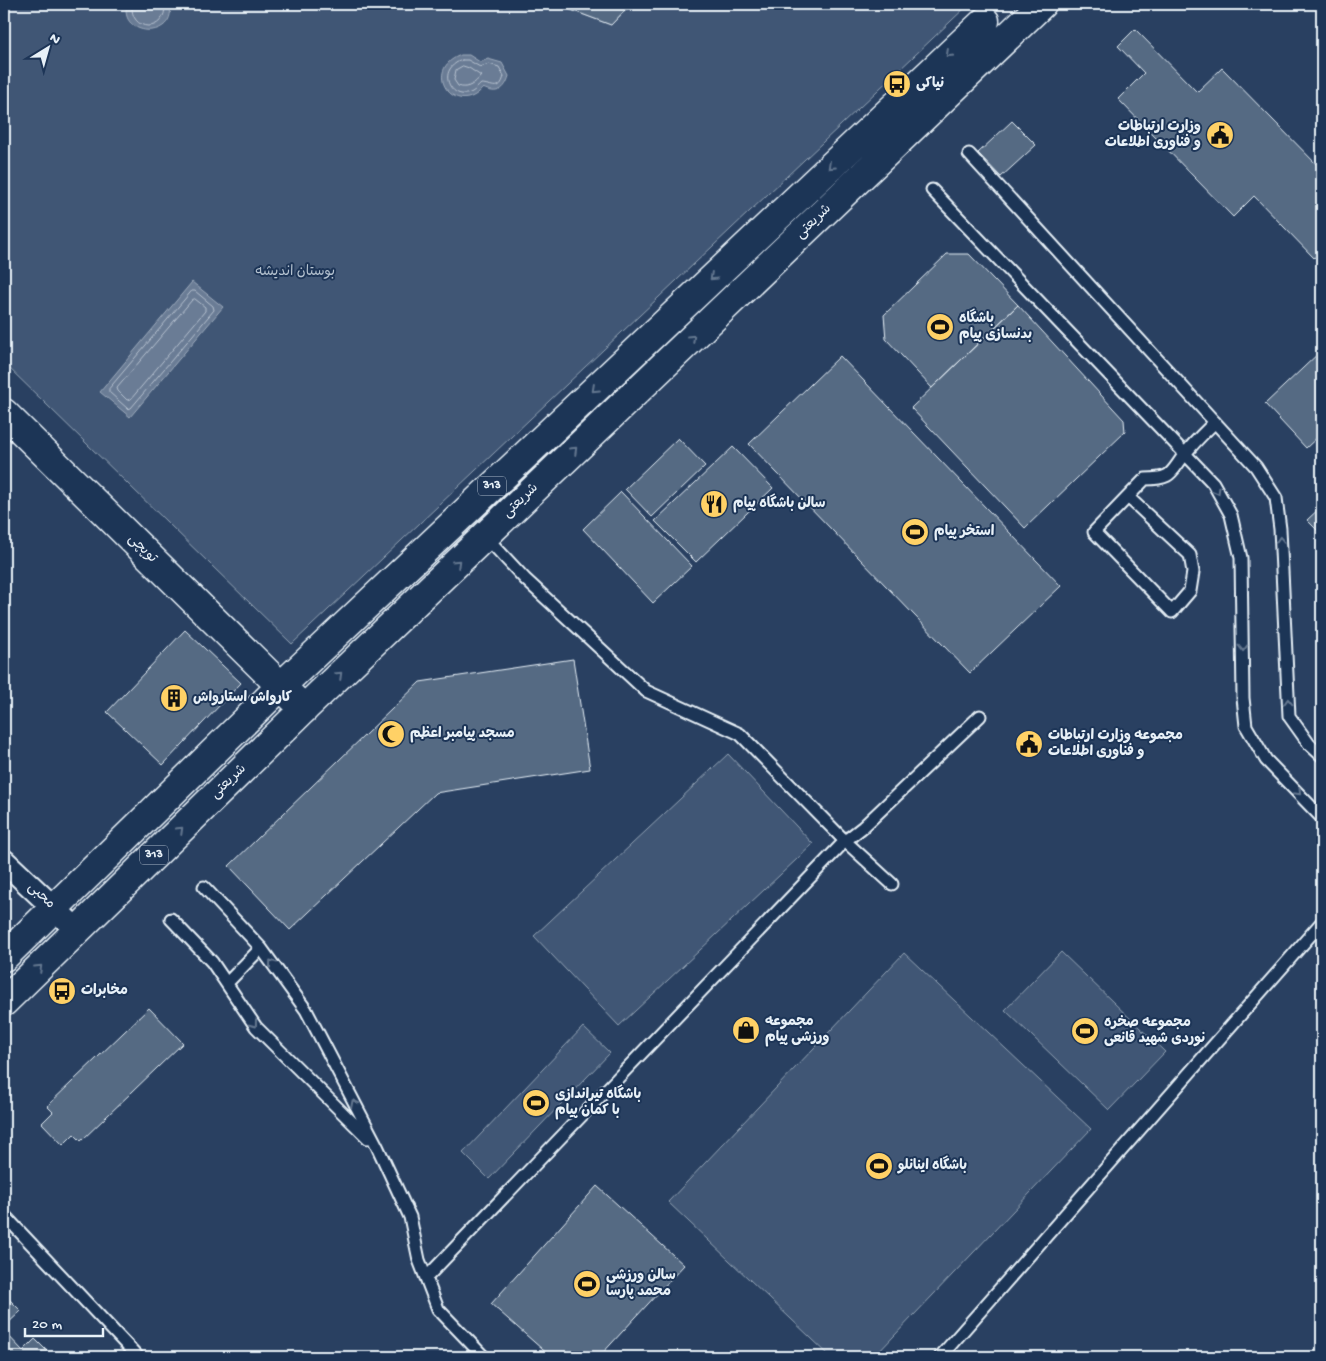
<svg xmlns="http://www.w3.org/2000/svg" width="1326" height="1361" viewBox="0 0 1326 1361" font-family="'Gochi Hand','Playpen Sans Arabic',sans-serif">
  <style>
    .green { fill: #415774; stroke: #94a4b6 }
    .water { fill: #6b7c95; stroke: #9dabbd }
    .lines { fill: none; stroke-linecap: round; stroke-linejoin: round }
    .shore { stroke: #b6c2d0; stroke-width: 1 }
    .building { fill: #556a83; stroke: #e8f1f8 }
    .lane-casing { stroke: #e8f1f8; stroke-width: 15 }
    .street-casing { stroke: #e8f1f8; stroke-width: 26 }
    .secondary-casing { stroke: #e8f1f8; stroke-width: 31 }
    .primary-casing { stroke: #e8f1f8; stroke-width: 31 }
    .lane { stroke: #1d3557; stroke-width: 11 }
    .street { stroke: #1d3557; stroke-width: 22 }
    .secondary { stroke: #1d3557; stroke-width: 28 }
    .primary { stroke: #1d3557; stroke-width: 28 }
    .oneway { stroke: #64778f }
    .labels { text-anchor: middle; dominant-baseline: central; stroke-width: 4; stroke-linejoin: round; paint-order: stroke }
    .shield { fill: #1d3557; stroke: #abb9c8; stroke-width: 1 }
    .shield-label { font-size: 12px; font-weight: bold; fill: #e8f1f8 }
    .poi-label { font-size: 14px; font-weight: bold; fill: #e8f1f8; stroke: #1d3557; text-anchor: start }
    .street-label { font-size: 14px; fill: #e8f1f8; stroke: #1d3557 }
    .park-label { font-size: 14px; fill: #b6c3d0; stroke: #1d3557 }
  </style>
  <rect width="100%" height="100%" fill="#294061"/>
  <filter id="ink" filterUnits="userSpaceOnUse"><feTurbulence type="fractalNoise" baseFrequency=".02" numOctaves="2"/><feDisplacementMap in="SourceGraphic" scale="10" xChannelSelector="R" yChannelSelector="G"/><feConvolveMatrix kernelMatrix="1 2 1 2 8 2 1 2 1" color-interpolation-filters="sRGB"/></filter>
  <g filter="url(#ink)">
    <path class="green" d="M4,4h551l56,21 21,-21h337l-677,640 -288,-281z
      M728,754l85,90 -194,182 -85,-90z
      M1061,952l104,100 -56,58 -104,-100z
      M904,953l187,176 -217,228h-43l-163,-155z
      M583,1027l27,26 -121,126 -26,-26z"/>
    <path class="water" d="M127,4h43c7,37 -52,33 -43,0z
      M461,55h8l11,7 8,-3 14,4 7,13c-4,14 -12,19 -26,12 -27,32 -63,-18 -22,-33z
      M192,282l31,25 -93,110 -30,-25z"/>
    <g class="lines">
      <path class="shore" d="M132,4c-3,29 35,30 33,0
        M462,60h6l12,7 9,-3 10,3 5,9c-4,17 -12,8 -23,8 -3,2 -5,6 -9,8 -20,11 -38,-22 -10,-32z
        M463,66l6,2 12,8c-6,7 -13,14 -23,10l-4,-6 2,-10z
        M192,291h3l18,15 1,4 -83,98 -3,1 -19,-17v-3z
        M195,299l10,8v4l-74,88 -4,1 -9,-9 -1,-3 75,-88z"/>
    </g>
    <path class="building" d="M555,4h67l5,4 -16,17z
      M1135,29l62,63 25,-24 100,102v40l-5,5 5,5v30l-8,8 -60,-62 -21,21 -115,-118 26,-26 -26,-27z
      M1012,121l24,24 -35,32 -23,-24z
      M947,254h22l49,51 -86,83 -46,-49 -2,-24z
      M1018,305l106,115 1,12 -100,96 -114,-120z
      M1322,350v83l-16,15 -41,-44z
      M840,356l221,230 -91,87 -221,-229z
      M678,438l27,28 -53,51 -27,-28z
      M733,447l40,41 -77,74 -41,-41z
      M621,492l71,74 -39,37 -70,-74z
      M1322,506v29l-15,-15z
      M185,630l56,53 -78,82 -56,-53z
      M573,659l17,110 -155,24 -145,137 -61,-64 191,-184z
      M149,1008l34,35 -102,98 -7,-7 -11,11 -21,-22 11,-11 -6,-6z
      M597,1186l87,79 -85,92h-48l-60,-53z
      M5,1295l16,16 -17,16v-31z
      M4,1331l19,20 12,-12 17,17 -48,1z"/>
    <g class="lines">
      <g class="lane-casing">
        <path id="lane" d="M969,154l287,313 20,31 4,31 9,187 20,28 13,12
          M932,190l281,293 18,32 10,43 2,140 3,28 20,34 56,58
          M1128,497l62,58 3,17 -3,19 -18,21 -78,-80 51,-53c28,0 25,-6 40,-25 9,-12 20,-22 30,-32
          M485,536l40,43 121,112 94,43 105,107 47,43
          M204,887l57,61
          M171,919l41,43 44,65 112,111
          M227,983l34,-35 45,62 71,136 33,71 9,43 19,49 46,48
          M4,1215l134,142
          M426,1278l419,-437 18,-14 117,-111
          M940,1357l382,-435"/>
      </g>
      <g class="street-casing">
        <path id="street" d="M4,861l73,69"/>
      </g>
      <g class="secondary-casing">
        <path id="secondary" d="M4,413l300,296"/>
      </g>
      <g class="primary-casing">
        <path id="primary" d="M4,957l277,-271 704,-665
          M4,1002l300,-293 738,-705"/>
      </g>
      <use href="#lane" class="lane"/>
      <use href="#street" class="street"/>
      <use href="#secondary" class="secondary"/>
      <use href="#primary" class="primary"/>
    </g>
    <defs><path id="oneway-chevron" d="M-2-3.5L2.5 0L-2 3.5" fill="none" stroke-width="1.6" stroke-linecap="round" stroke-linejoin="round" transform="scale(1.25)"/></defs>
    <g class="oneway">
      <use href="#oneway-chevron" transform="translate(949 54) rotate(137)"/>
      <use href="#oneway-chevron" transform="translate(831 166) rotate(137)"/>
      <use href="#oneway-chevron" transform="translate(713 277) rotate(137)"/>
      <use href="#oneway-chevron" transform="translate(692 338) rotate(-44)"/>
      <use href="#oneway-chevron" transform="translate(595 389) rotate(137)"/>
      <use href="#oneway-chevron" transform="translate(574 450) rotate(-44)"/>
      <use href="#oneway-chevron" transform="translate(1217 491) rotate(60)"/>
      <use href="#oneway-chevron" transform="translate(1280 540) rotate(-93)"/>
      <use href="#oneway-chevron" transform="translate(457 563) rotate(-44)"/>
      <use href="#oneway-chevron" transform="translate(1243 648) rotate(89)"/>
      <use href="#oneway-chevron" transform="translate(339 675) rotate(-44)"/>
      <use href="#oneway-chevron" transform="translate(1288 702) rotate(-92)"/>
      <use href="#oneway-chevron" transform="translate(1298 792) rotate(46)"/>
      <use href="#oneway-chevron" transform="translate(180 830) rotate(-44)"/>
      <use href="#oneway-chevron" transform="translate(272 963) rotate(-126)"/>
      <use href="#oneway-chevron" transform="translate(39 968) rotate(-44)"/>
      <use href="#oneway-chevron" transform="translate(254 1024) rotate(53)"/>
      <use href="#oneway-chevron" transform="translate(354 1103) rotate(-117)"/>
    </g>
  </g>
  <defs>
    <g id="bus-disc" transform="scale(1.4375)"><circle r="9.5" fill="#ffd166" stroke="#1d3557"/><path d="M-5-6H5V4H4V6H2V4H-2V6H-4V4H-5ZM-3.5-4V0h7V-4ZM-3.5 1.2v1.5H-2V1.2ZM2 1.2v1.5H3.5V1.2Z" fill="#111"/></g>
    <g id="civic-disc" transform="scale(1.4375)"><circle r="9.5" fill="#ffd166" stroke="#1d3557"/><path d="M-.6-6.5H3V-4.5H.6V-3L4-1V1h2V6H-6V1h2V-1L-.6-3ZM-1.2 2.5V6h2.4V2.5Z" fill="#111"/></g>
    <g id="stadium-disc" transform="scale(1.4375)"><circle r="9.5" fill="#ffd166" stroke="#1d3557"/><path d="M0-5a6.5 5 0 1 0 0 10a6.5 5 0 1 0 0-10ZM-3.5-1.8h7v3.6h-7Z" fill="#111"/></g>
    <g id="restaurant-disc" transform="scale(1.4375)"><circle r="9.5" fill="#ffd166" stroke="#1d3557"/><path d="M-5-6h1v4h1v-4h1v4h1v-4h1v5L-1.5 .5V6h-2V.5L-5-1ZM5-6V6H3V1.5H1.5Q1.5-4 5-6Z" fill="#111"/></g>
    <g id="building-disc" transform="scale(1.4375)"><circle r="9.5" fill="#ffd166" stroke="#1d3557"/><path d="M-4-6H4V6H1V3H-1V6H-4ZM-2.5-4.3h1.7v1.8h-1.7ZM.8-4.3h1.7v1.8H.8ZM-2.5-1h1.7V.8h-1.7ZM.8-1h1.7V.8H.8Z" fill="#111"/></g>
    <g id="mosque-disc" transform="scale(1.4375)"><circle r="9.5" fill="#ffd166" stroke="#1d3557"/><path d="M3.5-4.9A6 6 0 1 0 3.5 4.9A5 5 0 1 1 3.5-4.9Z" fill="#111"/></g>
    <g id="shop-disc" transform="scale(1.4375)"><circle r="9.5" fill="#ffd166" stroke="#1d3557"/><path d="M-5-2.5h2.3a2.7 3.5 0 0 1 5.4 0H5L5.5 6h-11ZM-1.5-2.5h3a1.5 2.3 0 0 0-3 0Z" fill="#111"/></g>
  </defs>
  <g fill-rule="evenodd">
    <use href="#bus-disc" x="897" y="84"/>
    <use href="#civic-disc" x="1220" y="135"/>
    <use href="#stadium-disc" x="940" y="327"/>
    <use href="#restaurant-disc" x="714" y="504"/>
    <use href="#stadium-disc" x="915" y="532"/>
    <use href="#building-disc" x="174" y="698"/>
    <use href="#mosque-disc" x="391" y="734"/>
    <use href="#civic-disc" x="1029" y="744"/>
    <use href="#bus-disc" x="62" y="991"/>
    <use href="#shop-disc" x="746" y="1030"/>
    <use href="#stadium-disc" x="1085" y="1031"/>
    <use href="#stadium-disc" x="536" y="1103"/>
    <use href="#stadium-disc" x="879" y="1166"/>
    <use href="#stadium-disc" x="587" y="1284"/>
  </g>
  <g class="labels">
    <g class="shield">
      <rect x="478" y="476.5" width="28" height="19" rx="4"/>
      <rect x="140" y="845.5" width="28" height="19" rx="4"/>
    </g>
    <g class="shield-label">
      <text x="492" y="486">313</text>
      <text x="154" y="855">313</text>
    </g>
    <g class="poi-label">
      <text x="916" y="84">نیاکی</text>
      <text x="1201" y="127" text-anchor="end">وزارت ارتباطات<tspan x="1201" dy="16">و فناوری اطلاعات</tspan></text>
      <text x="959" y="319">باشگاه<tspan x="959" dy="16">بدنسازی پیام</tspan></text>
      <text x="733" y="504">سالن باشگاه پیام</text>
      <text x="934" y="532">استخر پیام</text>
      <text x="193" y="698">کارواش استارواش</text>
      <text x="410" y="734">مسجد پیامبر اعظم</text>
      <text x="1048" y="736">مجموعه وزارت ارتباطات<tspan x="1048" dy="16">و فناوری اطلاعات</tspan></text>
      <text x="81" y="991">مخابرات</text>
      <text x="765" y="1022">مجموعه<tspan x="765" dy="16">ورزشی پیام</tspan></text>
      <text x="1104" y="1023">مجموعه صخره<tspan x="1104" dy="16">نوردی شهید قانعی</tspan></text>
      <text x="555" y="1095">باشگاه تیراندازی<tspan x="555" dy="16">با کمان پیام</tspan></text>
      <text x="898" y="1166">باشگاه اینانلو</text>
      <text x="606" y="1276">سالن ورزشی<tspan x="606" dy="16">محمد پارسا</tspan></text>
    </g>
    <g class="street-label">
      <text transform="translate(814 222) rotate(-44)">شریعتی</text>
      <text transform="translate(521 501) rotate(-44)">شریعتی</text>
      <text transform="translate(142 549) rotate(45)">توپچی</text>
      <text transform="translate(229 782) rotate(-44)">شریعتی</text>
      <text transform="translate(41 896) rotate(43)">محبی</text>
    </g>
    <g class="park-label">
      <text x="295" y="272">بوستان اندیشه</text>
    </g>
  </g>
  <rect width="1326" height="1361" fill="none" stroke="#1d3557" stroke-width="20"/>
  <rect x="10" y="10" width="1306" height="1341" fill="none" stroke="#e8f1f8" stroke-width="2" filter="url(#ink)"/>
  <g transform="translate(48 48) rotate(37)" stroke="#1d3557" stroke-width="4" paint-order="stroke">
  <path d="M0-4L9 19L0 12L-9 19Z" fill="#e8f1f8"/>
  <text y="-8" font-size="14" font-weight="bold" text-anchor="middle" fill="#e8f1f8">N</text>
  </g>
  <path d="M25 1328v8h78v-8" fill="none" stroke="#e8f1f8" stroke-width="2.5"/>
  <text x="32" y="1328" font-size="15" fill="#e8f1f8" stroke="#1d3557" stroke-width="4" paint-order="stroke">20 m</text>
</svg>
